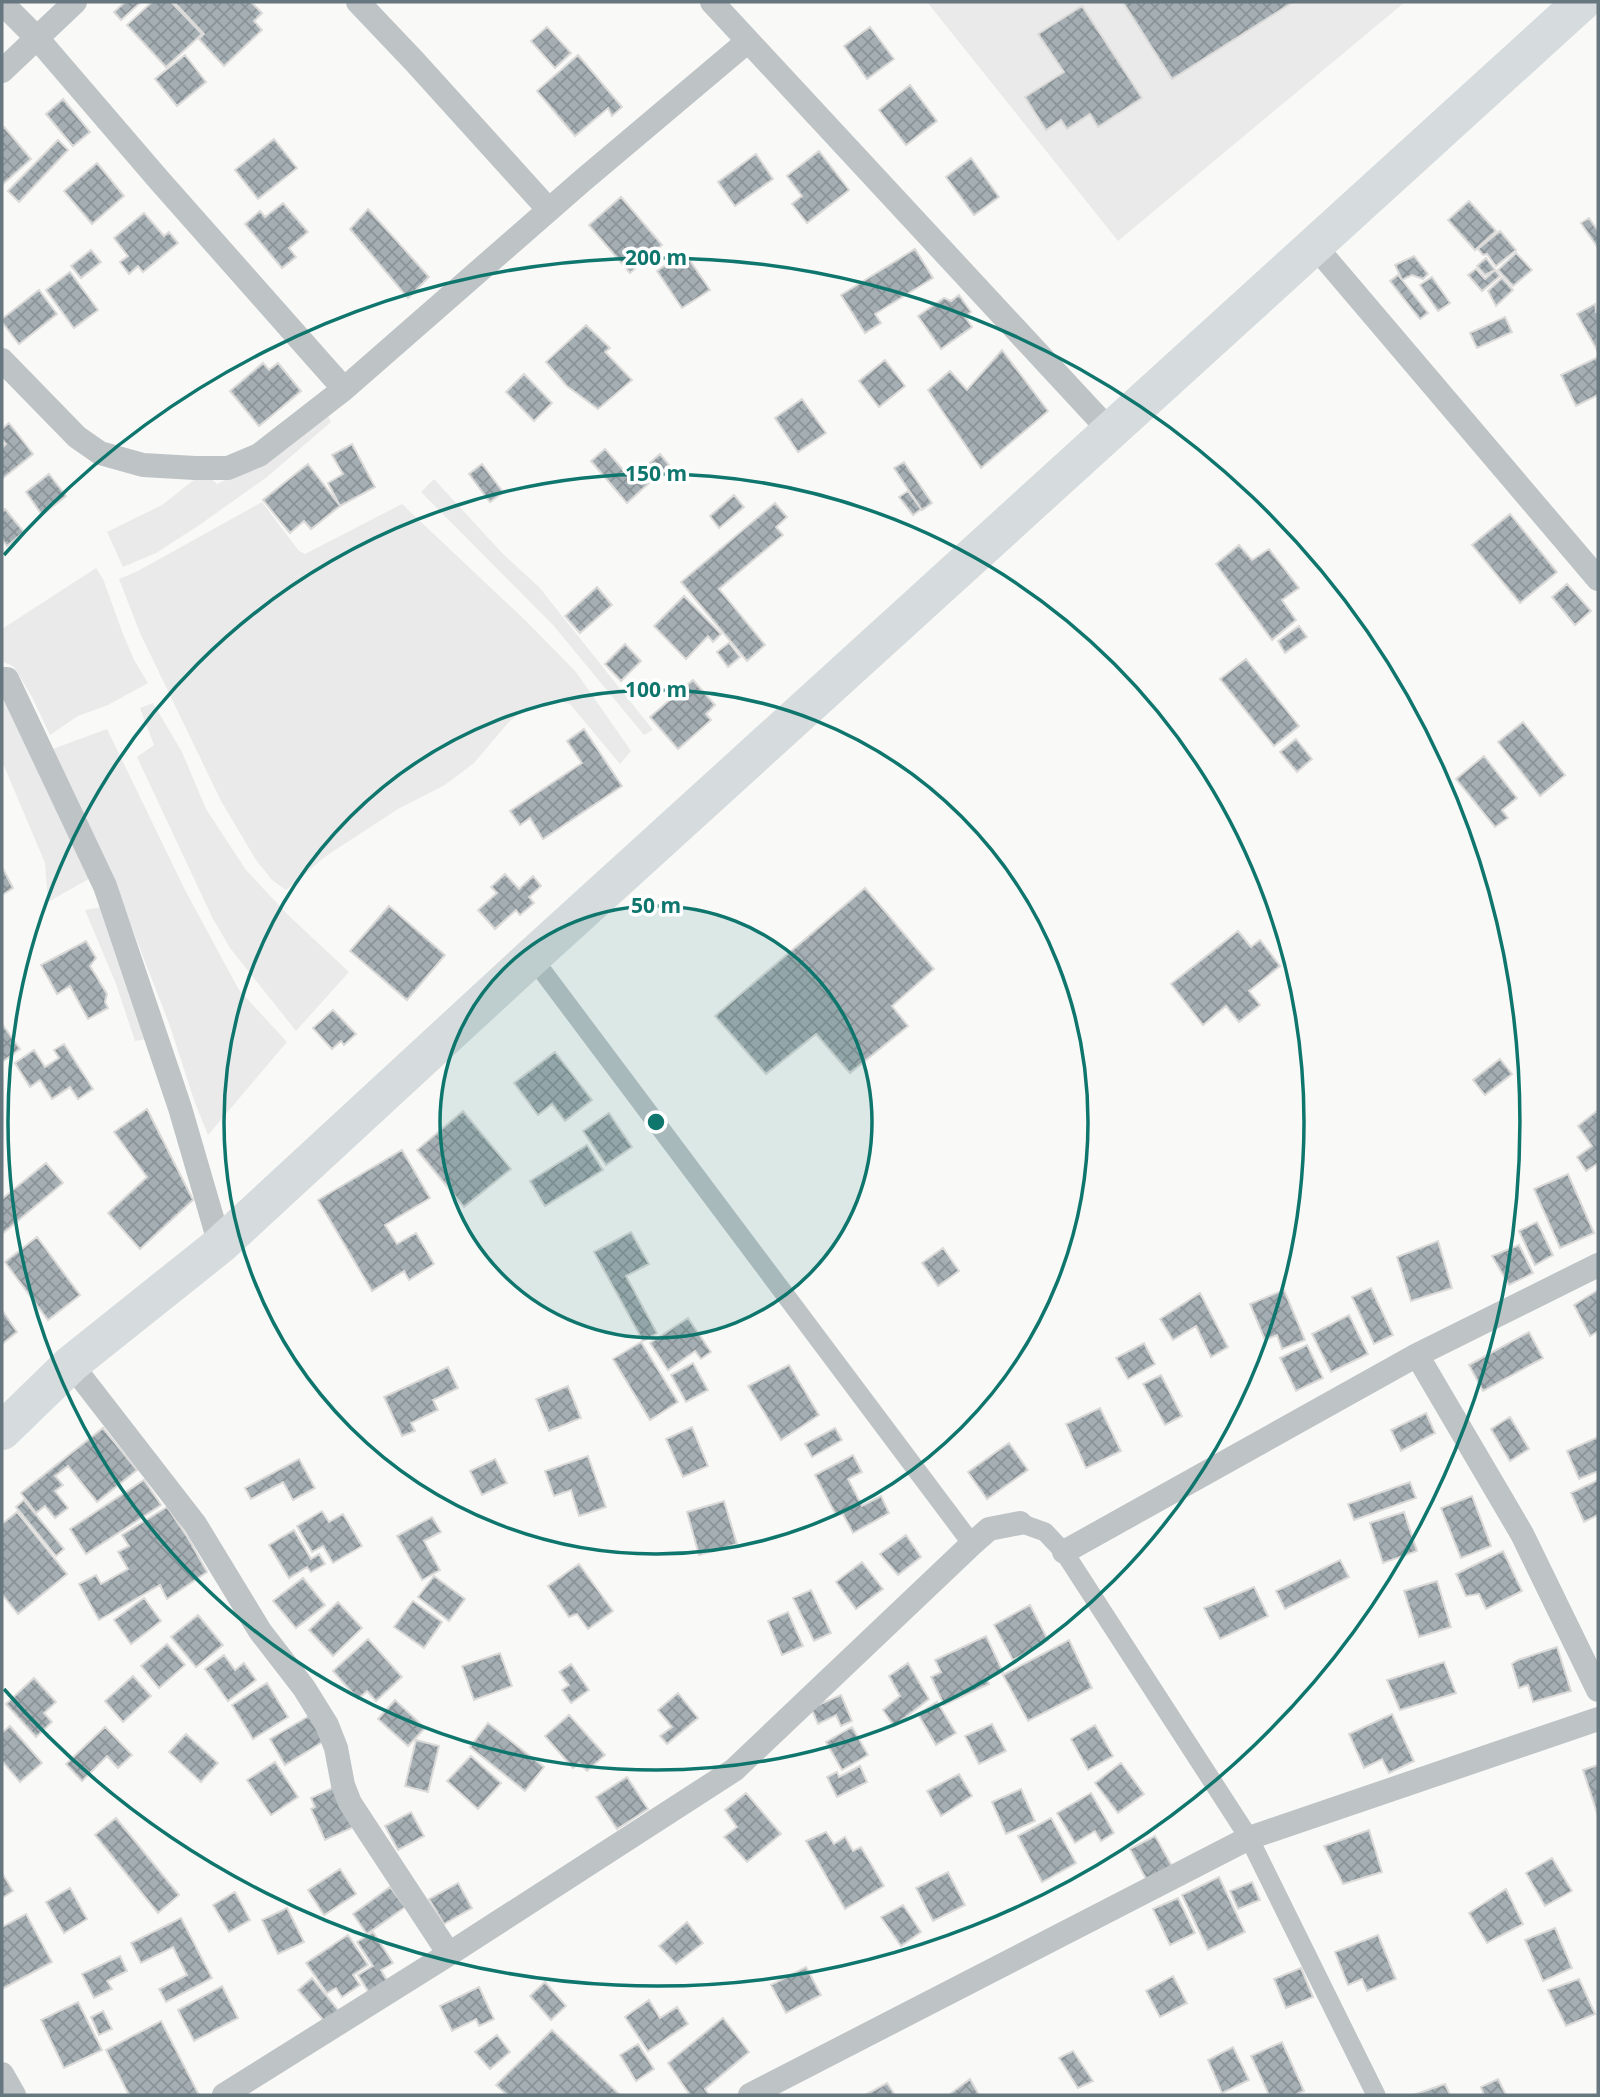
<svg xmlns="http://www.w3.org/2000/svg" width="1600" height="2097" viewBox="0 0 1600 2097" font-family="'Open Sans',sans-serif">
  <style>
    .built { fill: #eaeaea }
    .building { fill: url(#building-cross-hatch); stroke: #dbdad9; stroke-width: 2 }
    .lines { fill: none; stroke-linecap: round; stroke-linejoin: round }
    .pedestrian { stroke: #bec3c6; stroke-width: 19 }
    .minor { stroke: #bec3c6; stroke-width: 24 }
    .primary { stroke: #d6dbdd; stroke-width: 38 }
    .ring { fill: none; stroke: #0f766e; stroke-width: 3.5 }
    .centre { fill: #0f766e; stroke: #fff; stroke-width: 3.5 }
    .ring-label { font-size: 21px; text-anchor: middle; font-weight: bold; fill: #0f766e; stroke: #fff; stroke-width: 7; stroke-linejoin: round; paint-order: stroke }
  </style>
  <defs>
    <pattern id="building-cross-hatch" width="8" height="8" patternUnits="userSpaceOnUse" patternTransform="scale(1.75)"><rect width="8" height="8" fill="#a5afb3"/><path d="M0 0l8 8M0 8l8-8" fill="none" stroke="#8a9397"/></pattern>
  </defs>
  <rect width="100%" height="100%" fill="#f9f9f7"/>
  <path class="built" d="M927,2h478l-287,239z
    M325,409l6,13 -64,55 -69,49 -42,27 -33,14 -16,-35 55,-27 42,-33 13,12 31,-15z
    M434,479l68,74 37,34 114,143 -9,5 -91,-110 -132,-133z
    M262,502l37,49 6,3 97,-50 125,118 49,50 55,79 -11,13 -50,-60 -17,-4 -29,9 -16,14 -34,40 -29,22 -47,24 -72,47 -40,34 -14,-10 -16,-20 -35,-59 -81,-168 -21,-54 19,-8z
    M96,568l7,11 20,55 11,26 14,23 -40,22 -30,11 -28,19 -18,-38 -18,-30 -12,-6v-32z
    M2,693l90,184 -44,25 -3,-39 -43,-102z
    M153,703l29,49 24,57 40,61 42,45 61,57 -53,59 -66,-83 -18,-31 -75,-160 17,-12 -14,-37z
    M107,729l78,161 54,100 48,52 -79,93 -14,-35 -24,-74 -47,-121 -73,-155z
    M102,907l44,132 -11,2 -19,-57 -31,-74z"/>
  <path class="building" d="M125,2h16l-20,18 -7,-8z
    M152,2h19l31,32 -36,33 -39,-42z
    M174,2h77l11,11 -8,8 8,9 -38,36 -25,-27 5,-5z
    M1123,2h170l-121,77z
    M1082,6l60,92 -44,29 -8,-13 -23,15 -6,-9 -15,10 -21,-33 39,-25 -26,-38z
    M547,27l24,26 -16,15 -24,-27z
    M870,27l24,32 -27,20 -23,-33z
    M185,55l21,27 -29,24 -22,-27z
    M578,55l44,52 -10,9 -4,-8 -33,28 -38,-45z
    M910,85l27,36 -31,24 -27,-35z
    M63,99l27,33 -17,14 -27,-32z
    M4,127l27,32 -29,26v-56z
    M274,139l23,29 -39,31 -23,-29z
    M58,140l10,10 -49,52 -11,-11z
    M819,151l30,39 -42,33 -15,-19 10,-8 -15,-20z
    M756,154l17,25 -38,27 -17,-24z
    M971,158l28,39 -25,18 -28,-38z
    M97,163l27,33 -32,28 -28,-33z
    M621,197l41,48 -32,28 -41,-48z
    M1469,201l27,30 -21,19 -27,-30z
    M283,203l25,29 -19,16 7,9 -14,11 -37,-44 15,-13 5,6z
    M368,209l61,68 -21,21 -58,-69z
    M144,213l20,23 5,-4 9,11 -35,29 -5,-6 -9,8 -9,-12 8,-6 -14,-18z
    M1589,218l9,13v17l-17,-25z
    M1500,231l16,19 -20,16 -9,-12 -4,1 -5,-6z
    M915,249l18,29 -58,36 6,9 -16,10 -24,-38z
    M91,250l10,12 -20,16 -10,-12z
    M684,252l26,38 -28,18 -25,-37z
    M1516,253l16,17 -19,16 -15,-16z
    M1414,256l14,18 -5,5 -11,-4 -10,5 -7,-15z
    M1486,258l9,12 -10,5 -8,-9z
    M1476,269l9,10 10,-9 5,6 -18,15 -14,-16z
    M70,272l28,38 -24,18 -28,-38z
    M1398,275l30,38 -8,6 -30,-38z
    M1432,277l18,26 -12,8 -18,-26z
    M1502,278l11,12 -17,16 -8,-15z
    M39,290l18,24 -38,30 -17,-22v-3z
    M959,295l12,17 -6,5 7,10 -31,22 -23,-33 26,-18 7,3z
    M1595,304l1,8 2,-1 -1,39 -20,-36z
    M1505,317l7,15 -35,16 -7,-15z
    M586,325l24,23 -5,4 27,28 -34,29 -31,-23 -21,-24z
    M1002,350l46,61 -67,57 -53,-78 22,-19 17,19z
    M1598,357v38l-22,11 -15,-31z
    M885,360l20,26 -26,21 -20,-26z
    M263,363l6,7 9,-7 23,28 -42,35 -29,-35z
    M524,374l28,29 -18,18 -28,-29z
    M802,399l24,34 -28,19 -23,-34z
    M9,423l24,31 -31,25v-31l4,-4 -4,-5v-10z
    M352,444l23,43 -35,19 -12,-23 15,-9 -11,-19z
    M605,449l26,30 29,-25 9,11 -42,38 -36,-42z
    M904,462l28,41 -10,7 -28,-42z
    M308,464l32,42 -29,23 -7,-8 -14,12 -27,-33z
    M482,464l21,28 -13,10 -21,-28z
    M49,474l17,22 -24,19 -16,-23z
    M908,491l13,18 -8,6 -14,-18z
    M734,495l10,12 -25,21 -9,-12z
    M775,503l12,14 -11,10 7,8 -64,54 46,56 -18,16 -66,-79z
    M5,509l19,23 -17,14 -5,-7v-27z
    M1510,514l47,58 -37,31 -48,-58z
    M1239,545l13,15 17,-11 30,39 -17,12 14,20 -24,20 -56,-76z
    M1567,584l24,27 -16,14 -23,-28z
    M597,587l15,18 -32,28 -15,-17z
    M684,596l37,38 -8,8 -5,-6 -22,23 -32,-33z
    M1299,626l8,11 -22,16 -7,-12z
    M729,643l11,14 -12,10 -11,-15z
    M625,644l16,17 -20,20 -16,-17z
    M1246,659l53,67 -25,20 -54,-67z
    M693,680l22,25 -9,9 5,6 -33,29 -28,-32z
    M1523,722l42,53 -25,21 -42,-54z
    M584,729l38,57 -79,53 -13,-21 -10,7 -10,-14 72,-48 -15,-22z
    M1296,739l16,20 -15,13 -17,-20z
    M1484,756l33,42 -15,12 6,8 -13,9 -39,-48z
    M2,867l11,21 -11,7z
    M505,874l14,15 14,-13 8,10 -12,11 5,6 -14,12 -4,-5 -21,19 -17,-19 19,-17 -6,-6z
    M865,888l69,81 -42,37 16,20 -58,47 -34,-39 -50,40 -51,-58z
    M389,906l56,49 -38,45 -57,-49z
    M1238,931l13,16 9,-7 20,26 -31,25 11,14 -21,17 -13,-16 -23,19 -32,-41z
    M86,941l10,17 -6,8 17,28 -2,8 3,6 -20,11 -18,-33 -13,8 -16,-29z
    M333,1010l23,24 -12,11 -3,-4 -9,8 -19,-21z
    M2,1024l18,25 -18,13z
    M64,1044l29,45 -15,10 -8,-12 -18,12 -12,-19 -10,7 -15,-24 19,-13 11,17 14,-9 -5,-8z
    M555,1052l37,48 -27,21 -13,-17 -14,11 -24,-32z
    M1500,1059l12,15 -27,21 -12,-15z
    M147,1109l46,91 -53,49 -32,-36 39,-36 -33,-45z
    M1598,1110v53l-12,8 -9,-14 15,-11 -14,-20z
    M463,1111l48,58 -47,38 -47,-57z
    M609,1113l23,34 -26,18 -23,-34z
    M587,1145l16,25 -58,36 -15,-25z
    M402,1150l28,48 -45,27 12,19 19,-11 18,31 -25,16 -5,-9 -32,20 -54,-91z
    M46,1163l17,20 -61,51v-35z
    M1568,1174l26,59 -34,15 -26,-59z
    M1537,1222l16,33 -18,10 -16,-34z
    M631,1232l18,32 -23,12 31,57 -14,8 -49,-89z
    M37,1237l43,58 -32,25 -43,-58z
    M1438,1241l14,47 -41,13 -14,-44z
    M1519,1245l14,28 -24,12 -17,-29z
    M943,1248l16,23 -21,15 -16,-23z
    M1371,1288l22,47 -19,9 -22,-47z
    M1284,1290l21,50 -23,9 -5,-14 -12,5 -15,-36z
    M1598,1290v41l-8,5 -16,-31z
    M1200,1293l28,54 -17,10 -15,-31 -23,14 -13,-21z
    M2,1310l15,22 -15,12z
    M1349,1315l19,39 -37,18 -19,-38z
    M688,1318l23,34 -10,7 -6,-8 -27,19 -18,-27z
    M1529,1332l14,26 -60,33 -14,-26z
    M641,1342l37,60 -28,18 -37,-61z
    M1144,1343l11,21 -27,15 -12,-21z
    M1307,1345l16,33 -27,13 -16,-33z
    M693,1363l15,27 -22,12 -15,-27z
    M789,1365l30,50 -38,25 -33,-54z
    M448,1367l10,21 -25,12 5,10 -27,13 4,8 -13,5 -18,-39z
    M1161,1375l21,41 -17,9 -22,-41z
    M568,1386l13,32 -32,13 -13,-32z
    M1100,1408l21,43 -35,17 -20,-44z
    M1426,1413l9,20 -34,18 -10,-21z
    M1510,1417l19,32 -19,12 -19,-32z
    M692,1427l16,39 -25,11 -17,-38z
    M103,1428l34,42 -40,32 -29,-36 -13,10 8,9 -8,6 13,17 -13,10 -10,-12 -9,7 -15,-20z
    M835,1428l7,12 -30,17 -7,-13z
    M1598,1437v34l-19,8 -12,-28z
    M1009,1443l19,27 -41,29 -19,-27z
    M853,1455l9,17 -14,7 14,27 19,-10 8,17 -36,20 -10,-19 -7,1 -21,-40z
    M588,1456l18,51 -27,9 -8,-26 -17,6 -9,-25z
    M299,1459l16,29 -22,12 -10,-18 -32,17 -6,-11z
    M495,1459l12,24 -25,12 -12,-24z
    M144,1480l17,25 -75,49 -16,-25z
    M1598,1480v35l-14,7 -13,-29z
    M1410,1482l6,16 -62,22 -6,-16z
    M1472,1496l19,50 -30,12 -20,-50z
    M24,1500l40,49 -8,7 -40,-49z
    M724,1501l13,43 -38,11 -12,-43z
    M167,1507l21,31 19,34 -40,27 -7,-14 -61,35 -20,-36 17,-9 5,9 27,-15 -10,-17 11,-6 -7,-11z
    M322,1511l7,11 14,-8 19,32 -29,17 -10,-17 -11,6 -15,-26z
    M17,1512l50,62 -49,40 -16,-20v-70z
    M1404,1512l13,39 -34,12 -13,-40z
    M432,1517l9,15 -17,9 16,29 -18,10 -25,-44z
    M294,1530l17,29 8,-5 6,10 -14,8 -4,-5 -18,11 -20,-33z
    M906,1535l15,22 -23,18 -18,-21z
    M1503,1551l19,40 -36,18 -7,-15 -13,2 -10,-22z
    M1340,1560l9,17 -64,32 -9,-18z
    M862,1562l21,27 -27,20 -20,-27z
    M579,1564l34,47 -25,18 -11,-15 -8,3 -21,-31z
    M434,1576l31,23 -16,22 -31,-24z
    M303,1578l22,27 -29,23 -23,-27z
    M1437,1581l14,46 -32,10 -15,-46z
    M1254,1587l14,29 -48,23 -16,-31z
    M811,1590l20,43 -17,8 -21,-43z
    M144,1598l17,23 -30,23 -17,-24z
    M413,1601l29,21 -18,26 -30,-21z
    M338,1602l24,26 -29,28 -24,-26z
    M1030,1605l18,35 -35,20 -19,-35z
    M788,1612l15,34 -21,9 -14,-34z
    M198,1615l25,30 -27,22 -25,-30z
    M986,1636l17,36 -16,7 2,5 -45,21 -13,-28 10,-5 -6,-12z
    M368,1639l34,38 -26,24 -9,-10 -9,8 -25,-28z
    M1069,1640l23,48 -64,33 -25,-46z
    M167,1644l18,21 -26,23 -18,-22z
    M1557,1647l14,44 -38,11 -5,-17 -9,3 -7,-24 6,-4z
    M500,1653l12,33 -38,14 -12,-34z
    M224,1655l11,15 9,-7 12,17 -28,21 -23,-32z
    M1444,1662l12,31 -56,17 -13,-30z
    M908,1663l21,36 -35,27 -11,-16 17,-14 -11,-20z
    M571,1664l18,26 -18,13 -9,-13 7,-5 -10,-13z
    M133,1676l18,20 -28,26 -18,-21z
    M34,1678l22,24 -12,11 8,9 -16,15 -30,-33z
    M267,1683l21,34 -35,22 -21,-34z
    M678,1693l20,25 -31,26 -7,-8 12,-9 -14,-17z
    M841,1695l11,26 -11,5 -5,-11 -18,9 -7,-16z
    M395,1700l30,28 -17,18 -30,-27z
    M937,1702l19,31 -20,12 -18,-31z
    M1392,1714l22,47 -25,12 -7,-14 -18,9 -15,-34z
    M569,1715l36,40 -18,16 -8,-8 -6,5 -28,-32z
    M309,1716l15,25 -39,24 -15,-26z
    M488,1723l56,44 -19,24 -55,-44z
    M992,1724l14,27 -27,13 -14,-28z
    M1095,1725l18,31 -25,14 -17,-31z
    M10,1726l32,37 -22,19 -18,-21v-28z
    M105,1727l27,28 -14,13 -11,-12 -25,25 -16,-17z
    M852,1727l16,28 -26,15 -16,-28z
    M186,1734l32,29 -17,19 -32,-30z
    M416,1740l23,6 -11,46 -23,-6z
    M471,1756l30,27 -23,26 -31,-28z
    M275,1762l23,35 -27,18 -24,-35z
    M1121,1763l23,31 -26,19 -23,-30z
    M1598,1765v51l-15,-46z
    M860,1766l7,16 -30,15 -10,-20 10,-5 2,5z
    M959,1774l13,22 -31,20 -14,-25z
    M627,1777l21,32 -31,20 -21,-32z
    M339,1785l19,40 -33,15 -14,-31 4,-2 -4,-9z
    M1021,1789l14,32 -29,13 -14,-32z
    M746,1793l35,41 -34,28 -23,-25 13,-10 -12,-17z
    M1091,1793l23,40 -13,8 -6,-10 -20,12 -18,-30z
    M411,1812l13,24 -26,14 -13,-24z
    M116,1818l63,77 -21,18 -63,-78z
    M1051,1818l25,45 -34,19 -24,-46z
    M1369,1830l13,42 -39,12 -19,-38z
    M826,1832l8,12 11,-7 8,14 8,-4 23,39 -39,23 -39,-68z
    M1155,1836l17,30 -26,13 -16,-30z
    M1552,1858l20,33 -27,15 -19,-33z
    M340,1869l16,25 -32,21 -16,-25z
    M948,1872l17,33 -32,16 -17,-33z
    M2,1873l11,18 -11,7z
    M1219,1877l26,55 -37,18 -26,-55z
    M1252,1882l8,18 -22,9 -8,-18z
    M458,1883l14,25 -28,16 -15,-25z
    M390,1887l15,20 -38,27 -14,-20z
    M70,1888l17,31 -23,14 -18,-31z
    M1506,1889l17,35 -36,19 -18,-30z
    M235,1892l15,28 -21,12 -16,-27z
    M1178,1898l17,35 -25,12 -17,-36z
    M903,1905l18,27 -20,14 -20,-29z
    M287,1908l17,34 -26,12 -16,-34z
    M26,1914l26,48 -50,27v-62z
    M181,1918l31,60 -46,24 -7,-13 28,-14 -14,-28 -32,16 -10,-20z
    M687,1922l16,21 -27,21 -17,-18z
    M1555,1928l17,40 -29,13 -18,-41z
    M373,1932l20,31 -12,7 10,17 -18,12 -15,-24 15,-9 -16,-24z
    M348,1935l20,30 -15,10 7,10 -18,12 -6,-9 -9,5 -21,-30z
    M1378,1935l18,44 -29,12 -5,-12 -14,6 -13,-33z
    M120,1956l7,15 -20,10 5,8 -18,9 -12,-24z
    M806,1967l15,28 -35,18 -15,-28z
    M1301,1968l12,29 -27,11 -12,-29z
    M1173,1976l14,27 -27,14 -14,-26z
    M312,1978l27,33 -14,11 -27,-32z
    M1579,1979l16,35 -29,12 -18,-36z
    M545,1982l21,24 -15,14 -21,-24z
    M222,1986l16,32 -44,23 -16,-31z
    M479,1987l15,32 -15,7 -3,-7 -24,12 -12,-25z
    M649,2000l11,18 17,-11 11,17 -40,27 -23,-34z
    M78,2002l24,48 -38,18 -23,-48z
    M103,2011l9,18 -13,6 -8,-18z
    M723,2018l26,34 -44,37 4,6h-19l-22,-32z
    M161,2021l38,74h-70l-23,-45z
    M552,2030l68,65h-113l-11,-10z
    M497,2035l13,17 -20,17 -15,-17z
    M1282,2042l22,49 -9,4h-26l-18,-39z
    M638,2044l16,25 -18,12 -16,-26z
    M1233,2047l16,33 -27,13 -14,-33z
    M1073,2051l20,30 -15,7 -19,-30z
    M970,2079l9,16h-28l-1,-1z
    M1498,2079l8,16h-22l-3,-8z
    M887,2083l8,12h-30z
    M1445,2084l5,11h-37z"/>
  <g class="lines">
    <path class="pedestrian" d="M532,957l440,587
      M1020,1523l25,9 19,20 185,286 127,257"/>
    <path class="minor" d="M358,2l57,60 134,148
      M712,2l398,429
      M2,3l35,35 122,142 185,209
      M2,71l73,-69
      M1314,245l284,334
      M2,360l75,77 23,16 43,12 52,3h33l31,-13 85,-66 238,-208 166,-140
      M2,679h5l98,207 75,222 40,137
      M1417,1355l105,179 76,156
      M71,1364l124,160 65,107 44,57 23,37 9,23 7,37 7,18 99,151
      M1064,1552l353,-197 181,-90
      M2,2074l12,21
      M224,2095l225,-141 285,-184 238,-226 17,-15 31,-6
      M750,2095l499,-257 349,-119"/>
    <path class="primary" d="M2,1431l69,-67 149,-119 312,-288 1050,-955"/>
  </g>
  <circle cx="656" cy="1122" r="216" fill="#0f766e" fill-opacity=".12"/>
  <g class="ring">
    <circle cx="656" cy="1122" r="216"/>
    <circle cx="656" cy="1122" r="432"/>
    <circle cx="656" cy="1122" r="648"/>
    <path d="M4 555A864 864 0 1 1 4 1689"/>
  </g>
  <circle cx="656" cy="1122" r="10" class="centre"/>
  <g class="ring-label">
    <text x="656" y="265">200 m</text>
    <text x="656" y="481">150 m</text>
    <text x="656" y="697">100 m</text>
    <text x="656" y="913">50 m</text>
  </g>
  <rect width="1600" height="2097" fill="none" stroke="#66777f" stroke-width="7"/>
</svg>
